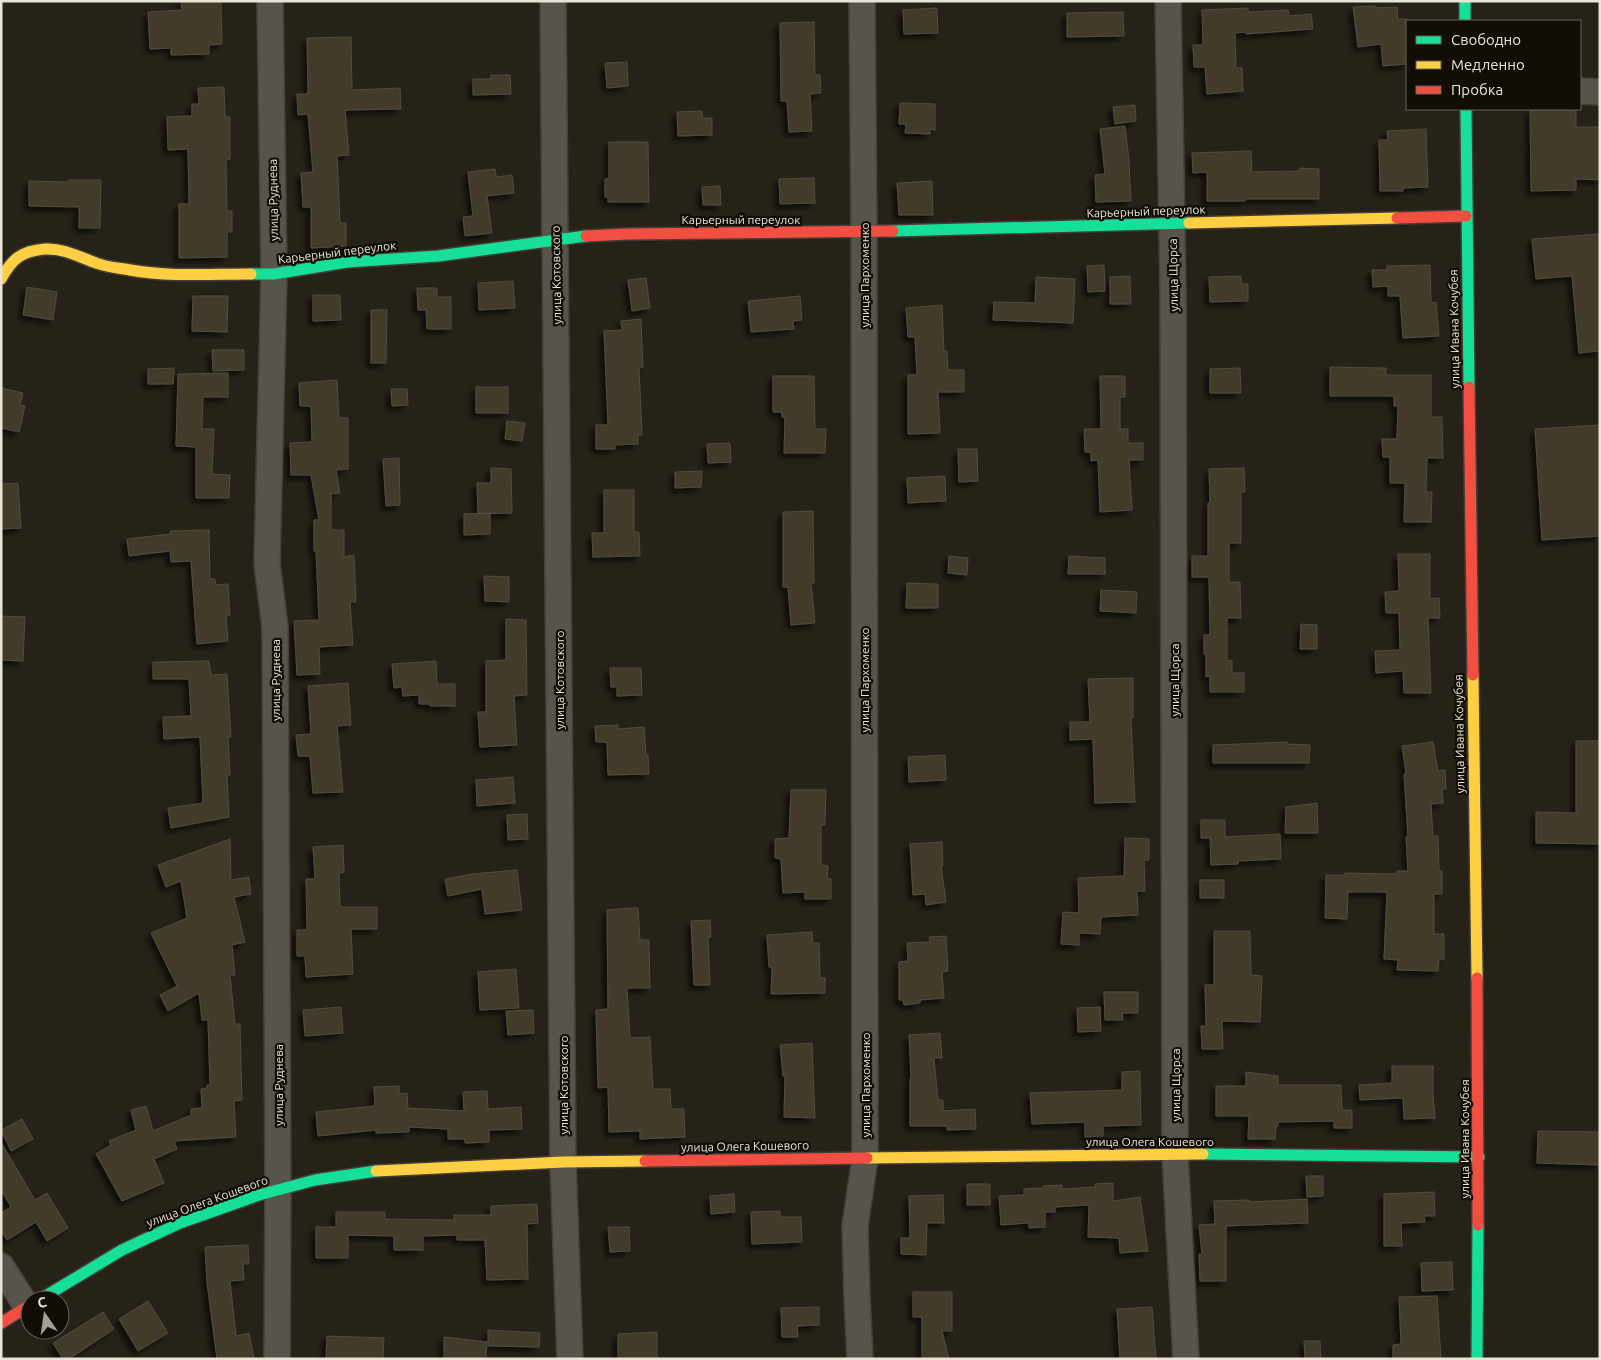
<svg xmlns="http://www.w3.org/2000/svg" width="1601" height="1360" viewBox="0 0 1601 1360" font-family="Ubuntu,sans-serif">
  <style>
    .building { fill: #423b2c; stroke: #504c42; filter: url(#shadow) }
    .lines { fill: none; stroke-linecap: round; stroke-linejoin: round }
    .street-casing { stroke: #443e36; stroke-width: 28 }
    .fast-casing { stroke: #443e36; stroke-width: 14 }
    .slow-casing { stroke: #443e36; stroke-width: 14 }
    .jam-casing { stroke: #443e36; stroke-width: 14 }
    .street { stroke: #58544b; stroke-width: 25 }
    .fast { stroke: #16e098; stroke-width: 11 }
    .slow { stroke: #ffcf43; stroke-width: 11 }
    .jam { stroke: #f24e42; stroke-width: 11 }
    .labels { text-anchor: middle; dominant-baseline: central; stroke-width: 4.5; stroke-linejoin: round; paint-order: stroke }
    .street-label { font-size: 12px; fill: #eae3d7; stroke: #120e06 }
  </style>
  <defs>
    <filter id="shadow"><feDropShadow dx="-4.5" dy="4.5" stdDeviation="2.5" flood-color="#0009"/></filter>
  </defs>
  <rect width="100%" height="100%" fill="#272217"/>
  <path class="building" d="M181,1h40l1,43 -13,1v9l-38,1v-7l-21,1 -2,-37 34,-2z
    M1375,6v2l22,-1 1,12h9v45l-24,2 -2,-22 -23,3 -5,-40z
    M937,8l1,25 -34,1 -1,-24z
    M1248,8v4l40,-2 1,6 22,-2 2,15 -67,5v-2l-11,1 1,35h6l1,23 -36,3 -2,-27h-11l-1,-22h10l-1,-35z
    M1123,12l1,24 -57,1v-24z
    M814,22l1,53h5l1,18 -11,1 2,37 -23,1 -2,-31h-6l-1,-78z
    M351,37l1,53 48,-2 1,21 -56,1 4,45 -12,1 3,67h6v23l-35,2v-41h-8l-2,-34 12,-1 -5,-58 -10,1 -1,-21h11l-1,-56z
    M627,62l1,24 -21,2 -2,-25z
    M491,75h19l1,19 -38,1v-16h18z
    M224,87l1,30h5v42l-4,1 1,51h5v21h-5v25l-48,1v-54h10l-1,-55 -20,1 -1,-33 25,-1v-12h7l-1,-16z
    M900,103l35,1v26l-5,-1v5l-25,-1 1,-9h-7z
    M1135,105l1,16 -21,3 -2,-17z
    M1576,109v18h24v53l-24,-1v11l-45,1 -1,-81z
    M702,111v7h10v17l-34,1 -1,-24z
    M1125,126l4,34 2,41 -35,1 -1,-27 10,-1 -5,-45z
    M1426,129l2,58 -25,1v3h-23l-1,-51h9l-1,-9z
    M609,142h39l1,60h-41v-5h-3v-18l4,-1z
    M1251,151l1,21 48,-1v-3l19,1v30h-74v2h-38v-29l-14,1 -1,-20z
    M495,169l1,8 16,-2 2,18 -27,3 5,37 -27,3 -2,-19 10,-1 -5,-44z
    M814,178l1,25 -35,1 -1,-25z
    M69,180h32l-1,48h-21v-21l-50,-1v-25l40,1z
    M932,181l1,34h-34l-2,-32z
    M720,186l1,19h-18l-1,-18z
    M1600,234v117l-21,2 -7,-77 -36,3 -4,-40z
    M1104,265l1,26 -17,1 -1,-26z
    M1430,265l1,38 5,-1 3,34 -36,2 -3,-42h-12v-10l-15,1 -1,-17h15v-4z
    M1130,276l1,28h-21v-27z
    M1241,276v8h7v17l-38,1 -1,-25z
    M1036,277l39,2 -2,44 -80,-3 1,-18 41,1z
    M646,278l4,30 -18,3 -4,-31z
    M513,281l2,27 -36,2 -1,-27z
    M27,287l30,5 -4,28 -30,-5z
    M417,288h20v9h14v32h-24l-1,-19h-8z
    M313,295h27l1,25 -28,1z
    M193,296h35l-1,36 -35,-1z
    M800,296l2,24 -9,1 1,8 -43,3 -3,-31z
    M942,305l2,46h3l1,19h16v22h-26l2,41 -32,1v-59h9l-2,-38h-7l-2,-29z
    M371,310h16l-1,53h-15z
    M641,319l2,48h-4l3,68h-4v9l-23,1v4h-19v-24h12l-4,-94 18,-1 -1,-9z
    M212,350h32v20l-31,1z
    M1330,367l56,1v7h45v42h11l1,41h-16l-1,34h6l-1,30h-27l1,-39h-15v-26h-7l-1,-18h15l1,-33h-4v-10h-64z
    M174,368l-1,16h-25v-15z
    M1240,368l1,25h-31v-24z
    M228,373v24h-25l-1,32h12l-2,45 18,1 -1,23h-33v-51l-20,-1 2,-72z
    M773,376h41l1,53h11l-1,24h-41l1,-36h-3v-5h-9z
    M1100,376h25v21h-5v32h8v14h15v17h-14l3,50 -32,2 -2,-52 -7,1v-9h-6l-1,-23h17z
    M337,380l2,38h9v51l-12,1 4,23 -9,1v36h13v27l10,-2 2,47h-6l3,43 -34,2 1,27 -23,1 -3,-54 25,-1 -3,-69h-2v-31h5l-8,-45h-20l-1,-32 22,-1 -1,-36h-11l-1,-23z
    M476,387h32v26h-32z
    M1,388l22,5 -3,12 5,1 -6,26 -18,-4z
    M391,389h16l1,16 -16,1z
    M507,421l18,2 -3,18 -17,-2z
    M1600,425v111l-58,4 -7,-111z
    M730,443l1,19 -23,1 -1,-19z
    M958,449h19l1,32 -19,1z
    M399,458l1,47 -14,1 -3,-47z
    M491,468l20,1 1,44 -34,1 -1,-31h14z
    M1244,468l1,24h-4v51h-12v39h11l1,36h-14v43l5,-1v13h12v19h-34v-16l-4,1v-23h-2v-19h6l-1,-58h-17v-21h16v-53h2l-1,-34z
    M702,471l-1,16 -26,1v-16z
    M945,476l1,25 -38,2 -1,-25z
    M18,483l3,45 -20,1v-45z
    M604,490h30v42h5l1,24 -47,1 -1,-24h12z
    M813,511l1,72h-3l4,40 -24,2 -3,-38h-5v-75z
    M490,513v21l-26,1v-21z
    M209,530l1,49h5l1,6 12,-1 2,31 -4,1 2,25 -31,3 -6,-83 -20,1 -1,-11 -41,5 -2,-17 43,-5v-3z
    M1398,554h32v45l9,-1 1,20h-12l3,75h-27l-1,-22 -27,2 -1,-22 25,-1 -1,-37h-13l-1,-21 14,-1z
    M949,556l19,2 -1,17 -19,-2z
    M1069,556l36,2v16h-37z
    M484,576l25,1v25l-24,-1z
    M907,583l31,1v24h-32z
    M1101,590l36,2 -1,21 -36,-2z
    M1,616l24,1 -2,44 -22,-1z
    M506,619l20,1 1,75 -13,1 3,49 -37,2 -2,-35h8v-51l20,-1z
    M1301,624l16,1v24h-17z
    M209,661l2,14 16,-1 4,63h-3l2,38h-3l2,42 -58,11 -3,-20 35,-5 -3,-66 -36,2 -1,-22 28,-1 -2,-37h-36v-17z
    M436,661l1,23h18v22h-25v-2h-11v-9l-16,1 -1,-9 -8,1 -2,-24z
    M610,668h31l1,27 -25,1v-9h-6z
    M1133,678v40h-2l4,84 -40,1 -2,-64 -23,1v-18h20l-2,-43z
    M348,683l3,42 -14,1 6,66 -30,1 -3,-37h-12l-2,-21 15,-1 -3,-48z
    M618,725v4l26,-2 2,28h2l1,19 -41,1 -1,-33h-11l-1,-16z
    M1576,741h24v103l-64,-1v-31l40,1z
    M1287,742v2l23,1 -1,18h-96v-18z
    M1433,742l5,29 7,-1 1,19h-4l1,14 -12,1 2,32h5l1,35h3v23h-8v40h10v25h-5l-1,12 -41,-1 1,-10 -14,-1 3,-67h-39l-1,27 -22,-1 1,-43h19v-2l52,1v-3h11l-2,-34h2l-4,-63 2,-1 -4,-27z
    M945,755l1,25 -37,2 -1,-25z
    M513,777l2,26 -38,3 -1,-26z
    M791,790h35l-1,35h-4v40l7,1 -1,13h4v20h-26v-7l-22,1 -2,-34 -6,-1v-19l14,-1z
    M1317,803l1,30h-33l1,-26z
    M527,814l1,25 -20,1 -1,-25z
    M1201,820h24v17l55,-3 1,25 -43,2v3l-27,1 -1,-27h-9z
    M1125,838l24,1v21h-5l1,31h-8l1,24 -37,2 -1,17 -21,-1v12l-18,-1 2,-32 16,1 -1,-35 46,-2z
    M230,839l1,41 18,-3 2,17 -17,3 11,45 -13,3 3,30h-5l5,49h5l2,76 -8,1 2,36 -62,4 3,8 -23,10 10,24 -42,18 -26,-47 15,-9 -2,-4 27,-11 -5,-20 15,-4 7,25 38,-16v-6l11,-1 -1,-19 6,-1v-3h3l-2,-65h-6l-3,-27 -31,18 -8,-16 17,-9 -26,-53 36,-15 -6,-37 -15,6 -8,-22z
    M942,842l1,24h-2l5,36 -20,3 -1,-11 -12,1 -3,-51z
    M343,845l1,27 -5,1 1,34h37v22h-26l2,45 -47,3 -1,-21h-8v-26h10l-1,-51h9l-2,-32z
    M517,870l5,40 -37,4 -3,-25 -34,7 -3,-17 27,-5z
    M1200,880h24v18h-24z
    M629,908h9l2,32h9l1,48h-23l3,50 20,-1 3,52h17l1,20h13l1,28 -45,2v-8l-31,1 -1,-45 -10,1 -2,-78 12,-1 -1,-99z
    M710,920l1,17h-3l2,48h-16l-3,-64z
    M1214,931h36l1,44 11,1 -2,46 -38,-1 1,28h-21l-1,-23h5l-1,-41h9z
    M812,932l1,11h6l1,35h5v15l-54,1 1,-27h-3l-2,-32z
    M946,936l2,35 -6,1 2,26 -24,2v3l-16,2 -1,-5h-4v-38l9,-1 -1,-18 23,-1 -1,-5z
    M516,969l3,39 -39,2 -2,-38z
    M1104,992h34v21h-16l1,7h-18z
    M341,1007l2,26 -38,3 -2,-26z
    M1100,1007l1,24 -23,1 -1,-24z
    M533,1010l1,23 -26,2 -2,-24z
    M940,1033l2,25h-8l4,42h5v11l32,-2 1,20 -29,1v-4h-37v-47l1,-1 -2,-43z
    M812,1043l3,75 -31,-1 1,-41h-2l-3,-31z
    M1392,1066h41v29l2,23 -31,1 -1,-21 -43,2 -1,-15 33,-2z
    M1140,1071l1,54 -38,1v10l-18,1v-15l-53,2 -2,-31 92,-3v-18z
    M1246,1072l32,4v9h63l1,25h10v18h-18v-7l-56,1v4h-2l-1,13h-27l1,-23h-33v-30h30z
    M399,1086v8l8,-1 1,15 56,3 -1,-19 24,-1 1,18 33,-2 1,22 -33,1v12l-24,1v-4h-17v-10l-39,-2v5l-33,1v-3l-58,6 -2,-24 59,-6 -1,-19z
    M22,1119l11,20 -22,12 -10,-21z
    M1538,1131l62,1v33l-63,-2z
    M1,1142l34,58 12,-7 21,35 -21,13 -11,-19 -29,18 -6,-9v-18l10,-6 -10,-17z
    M1306,1176h17v20l-16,1z
    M1113,1183v18l27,-4 8,54 -28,2 -1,-15 -31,-1 1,-32 -34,2v5h-10v15l-16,1v-5l-28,2 -2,-29 25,-1v-6l19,-1v-2l19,-1v4l33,-2v-3z
    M967,1184h23v21h-23z
    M1434,1192l1,24h-11l1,6 -24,1 1,23h-18v-52z
    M734,1194l1,18 -24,2 -1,-18z
    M943,1195l1,28h-17l-1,32 -25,-1v-16h9l-1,-42z
    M1307,1199l1,24 -82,3v55h-26l-1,-27h3l-3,-29 16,-1 -1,-23 35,-1v2z
    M537,1204l1,19 -11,1 1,55 -41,1 -2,-40h-28v-5l-34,1v14h-29v-14l-46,-1v23h-32v-31h20v-15h49v7l69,1v-5h37v-9z
    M780,1211v6h21l1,25 -50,2 -1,-32z
    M608,1227h21l1,24 -20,1z
    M248,1245l1,19h-6l1,16 -14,1 6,55 13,-3 5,26h-37l-10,-77 -2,-35z
    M1452,1262l1,28 -31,1 -1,-28z
    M913,1292h39v39h-10l7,28h-27v-42h-9z
    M1437,1296l4,63h-48v-14l8,-1 -2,-47z
    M148,1301l20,32 -30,18 -19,-32z
    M819,1307v18l-22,1 1,11h-16l-1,-29z
    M1152,1307l4,52h-36l-3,-50z
    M103,1312l11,17 -45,30h-6l-10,-16z
    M488,1330l52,3 -1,14 -51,-1z
    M657,1332v27h-39v-25z
    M327,1336l57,2 -1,21h-57z
    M444,1337l43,5 -1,17h-42z
    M1304,1341h16l1,18h-16z"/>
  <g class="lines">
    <g class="street-casing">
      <path id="street" d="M270,1l4,273 -7,290 8,63 3,563 -1,169
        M553,1l10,1161 7,197
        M1168,1l5,289 2,864 11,205
        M1580,91l20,1
        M1,1266l26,41
        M860,1359l-3,-62 -2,-71 10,-68 -1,-926 -2,-231"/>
    </g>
    <g class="fast-casing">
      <path id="fast" d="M1465,1v20
        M1466,109l3,278
        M893,231l296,-8
        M251,274h23l73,-12 91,-6 148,-20
        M1203,1154l276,3
        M39,1300l83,-50 58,-27 79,-28 56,-15 61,-9
        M1477,1359l1,-134"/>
    </g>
    <g class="slow-casing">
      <path id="slow" d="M1189,223l208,-5
        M1,279c11,-20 20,-28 44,-30 19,-1 34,8 51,14 10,4 23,5 34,7 39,7 81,4 121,4
        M1473,675l4,303
        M867,1158l336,-4
        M376,1171l187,-9 82,-1"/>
    </g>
    <g class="jam-casing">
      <path id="jam" d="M1397,218l69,-2
        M586,236l42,-2 265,-3
        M1469,387l4,288
        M1477,978l1,247
        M645,1161l222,-3
        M1,1323l29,-18"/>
    </g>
    <use href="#street" class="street"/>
    <use href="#fast" class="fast"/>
    <use href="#slow" class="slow"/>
    <use href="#jam" class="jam"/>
  </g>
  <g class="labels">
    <g class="street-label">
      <text transform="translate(273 200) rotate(-91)">улица Руднева</text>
      <text transform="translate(1146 211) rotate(-2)">Карьерный переулок</text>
      <text x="741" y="219">Карьерный переулок</text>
      <text transform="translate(337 252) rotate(-7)">Карьерный переулок</text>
      <text transform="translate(556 275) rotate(-91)">улица Котовского</text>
      <text transform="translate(864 275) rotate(-90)">улица Пархоменко</text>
      <text transform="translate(1173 275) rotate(-91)">улица Щорса</text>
      <text transform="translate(1454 329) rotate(-91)">улица Ивана Кочубея</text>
      <text transform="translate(275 680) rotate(-90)">улица Руднева</text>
      <text transform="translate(559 680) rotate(-90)">улица Котовского</text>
      <text transform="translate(864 680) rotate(-90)">улица Пархоменко</text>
      <text transform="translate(1174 680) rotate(-90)">улица Щорса</text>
      <text transform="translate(1459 734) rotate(-91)">улица Ивана Кочубея</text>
      <text transform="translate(278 1085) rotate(-90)">улица Руднева</text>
      <text transform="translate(563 1085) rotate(-90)">улица Котовского</text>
      <text transform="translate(865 1085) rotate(-90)">улица Пархоменко</text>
      <text transform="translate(1175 1085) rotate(-90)">улица Щорса</text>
      <text transform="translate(1464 1139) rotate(-90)">улица Ивана Кочубея</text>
      <text x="1150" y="1141">улица Олега Кошевого</text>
      <text transform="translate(745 1146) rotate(-1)">улица Олега Кошевого</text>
      <text transform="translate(207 1201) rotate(-20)">улица Олега Кошевого</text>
    </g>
  </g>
  <rect width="1601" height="1360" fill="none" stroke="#eae3d7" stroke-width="5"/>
  <rect x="1406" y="20" width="175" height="90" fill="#120e06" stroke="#68635a"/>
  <rect x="1416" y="36" width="25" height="8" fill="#16e098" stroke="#68635a"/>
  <text x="1451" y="45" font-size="15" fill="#eae3d7">Свободно</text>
  <rect x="1416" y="61" width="25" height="8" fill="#ffcf43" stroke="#68635a"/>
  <text x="1451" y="70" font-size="15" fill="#eae3d7">Медленно</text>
  <rect x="1416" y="86" width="25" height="8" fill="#f24e42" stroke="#68635a"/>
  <text x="1451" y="95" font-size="15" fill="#eae3d7">Пробка</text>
  <g transform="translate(45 1315) rotate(347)"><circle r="24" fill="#120e06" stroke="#68635a"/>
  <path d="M0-4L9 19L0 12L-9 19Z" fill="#a69f94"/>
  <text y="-8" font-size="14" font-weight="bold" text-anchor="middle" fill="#eae3d7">С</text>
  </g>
</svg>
